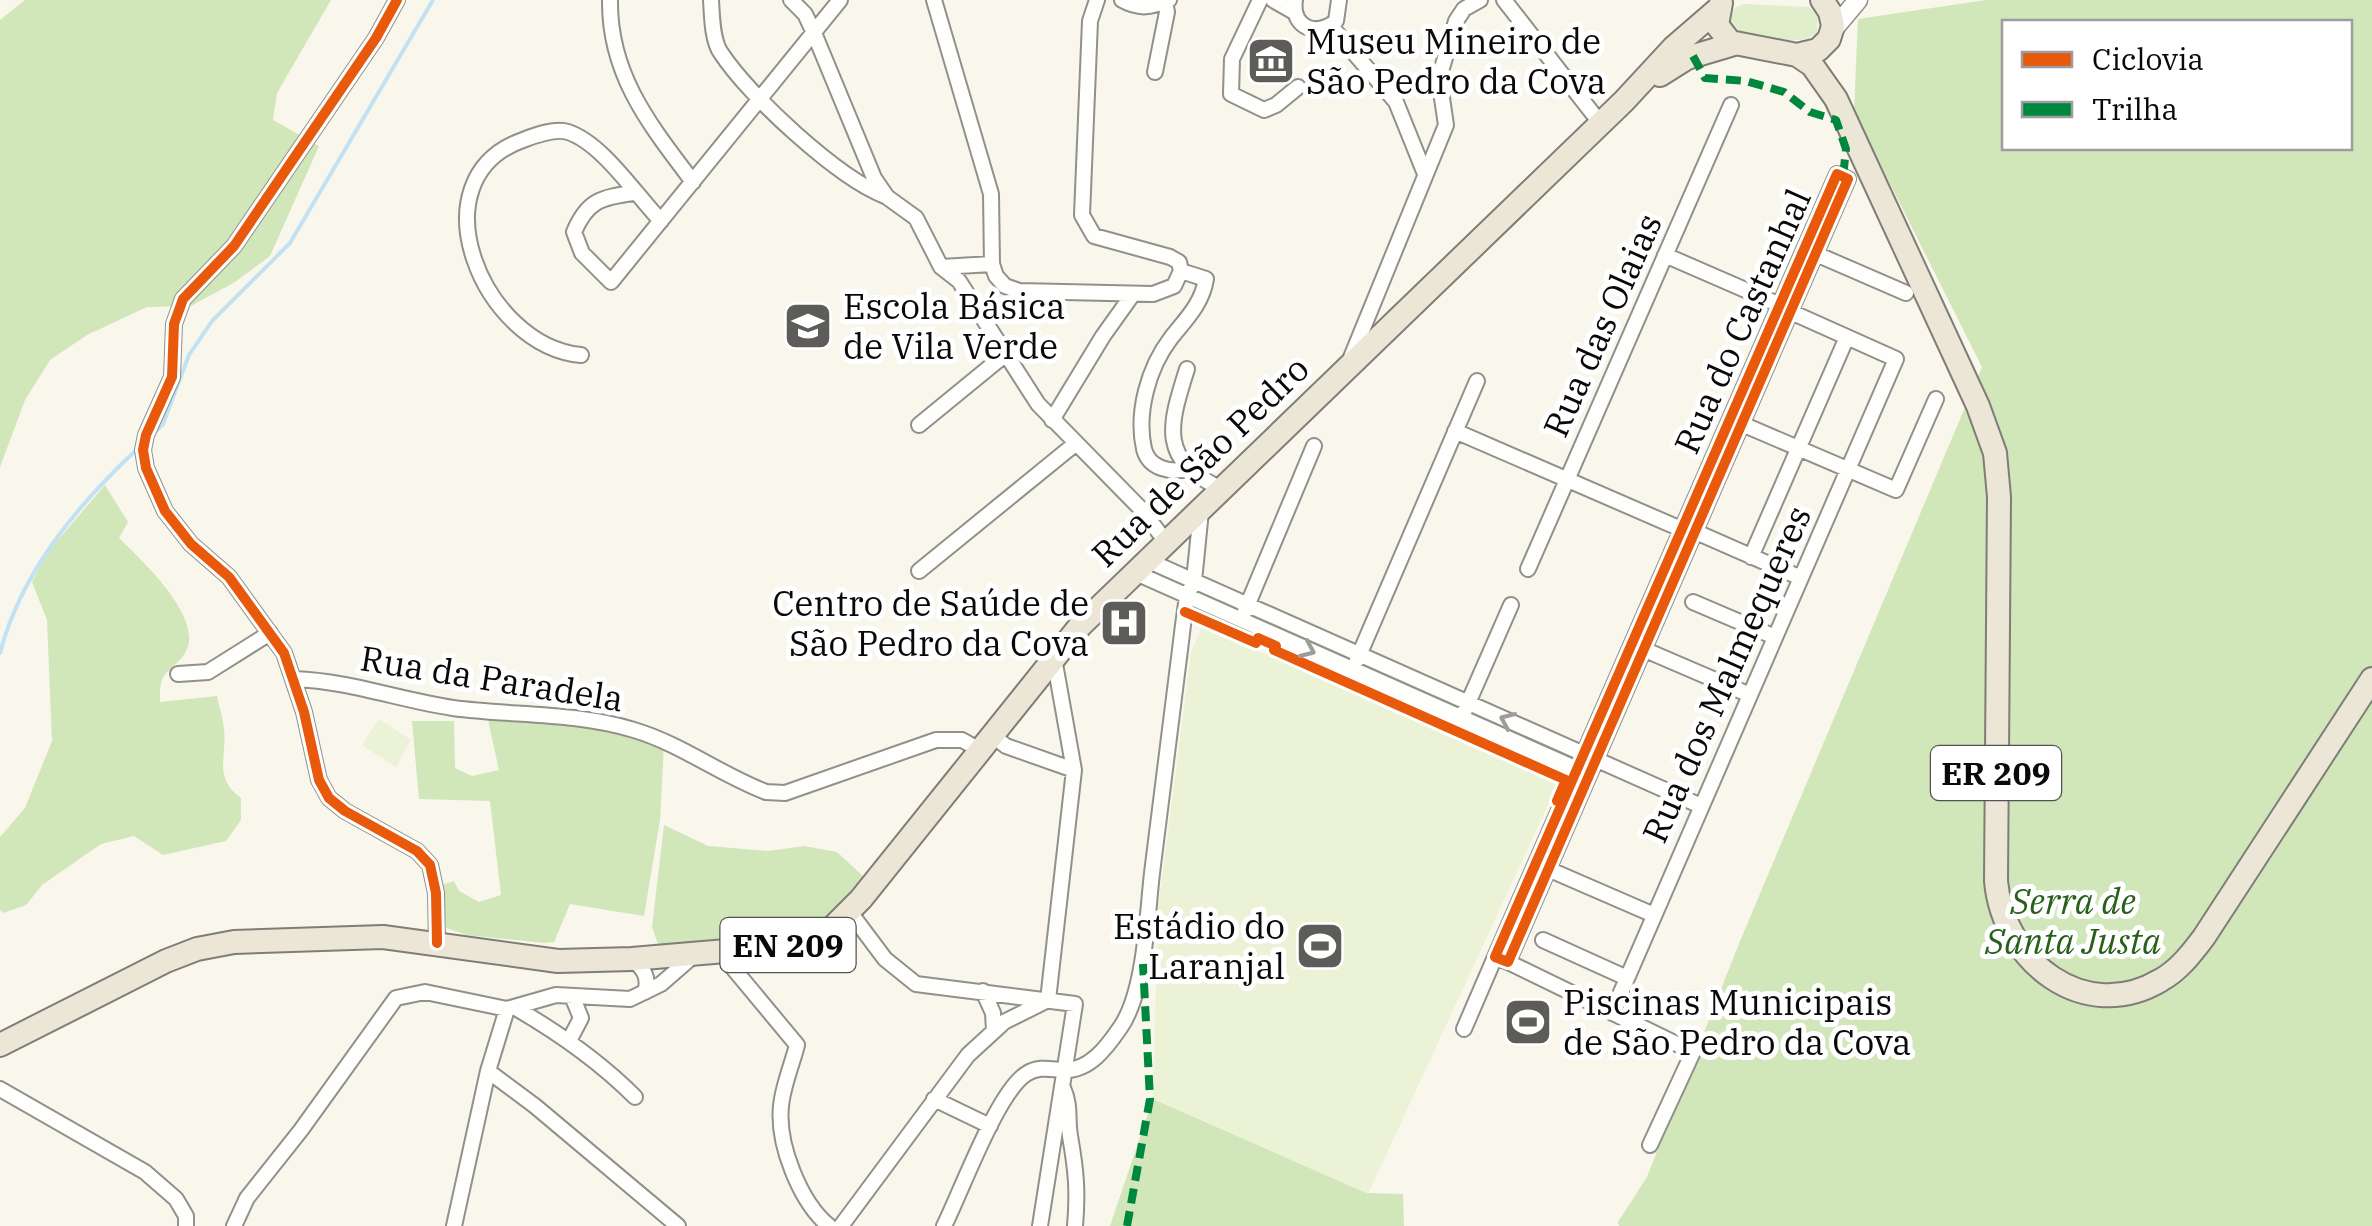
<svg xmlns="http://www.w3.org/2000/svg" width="2372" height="1226" viewBox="0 0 2372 1226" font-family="'IBM Plex Serif',serif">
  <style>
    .green { fill: #e1eecc }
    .forest { fill: #d1e6b9; fill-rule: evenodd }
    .pitch { fill: #ebf2d5 }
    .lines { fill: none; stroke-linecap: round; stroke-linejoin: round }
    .stream { stroke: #c2e2f3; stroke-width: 4 }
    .minor-casing { stroke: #91908b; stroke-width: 18 }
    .tertiary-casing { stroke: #91908b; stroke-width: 21 }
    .primary-casing { stroke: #7e7d78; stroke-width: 26 }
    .minor { stroke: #fefefc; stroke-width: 14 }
    .tertiary { stroke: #fefefc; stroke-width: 18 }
    .primary { stroke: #ebe6d6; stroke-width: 22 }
    .quiet { stroke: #00873e; stroke-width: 8; stroke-dasharray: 15 8; stroke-linecap: butt }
    .cycleway-casing { stroke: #fff; stroke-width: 16 }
    .cycleway { stroke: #e8590c; stroke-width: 10 }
    .oneway { stroke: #9c9c9b }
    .labels { text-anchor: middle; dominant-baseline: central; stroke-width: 10; stroke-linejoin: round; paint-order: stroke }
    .shield { fill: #fff; stroke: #535353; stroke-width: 2.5 }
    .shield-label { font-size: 32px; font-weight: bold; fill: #090909 }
    .poi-label { font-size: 35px; fill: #090909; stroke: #fff; text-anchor: start }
    .street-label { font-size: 35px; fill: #090909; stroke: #fff }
    .park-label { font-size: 35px; font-style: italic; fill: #28601b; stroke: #fff }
  </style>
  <rect width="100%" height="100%" fill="#f9f6ec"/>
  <path class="green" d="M1744,4l65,3 9,10 -1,15c-17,18 -56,1 -78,-1l-8,-6c-3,-12 2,-18 13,-21z"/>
  <path class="forest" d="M25,0h306l-54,93 -4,27 46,26 -49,110 -35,26 -44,24 -44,1 -60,28 -37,25 -25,40 -25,67v-447z
    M1986,0h386v1226h-753l-1,-4 29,-45 91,-231 244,-579 -128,-255 4,-93zM2004,22h346v126h-346z
    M105,485l23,37 -9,16c22,22 91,84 64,118 -17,21 -24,14 -23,46l57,-6c2,11 6,22 7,33 3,28 -11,49 17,69v22l-15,21 -63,14 -29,-19 -33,8 -59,41 -16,20 -23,8 -3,-3v-73l25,-29 27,-67 -5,-121 -15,-38 14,-28z
    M488,720h108l68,23 -4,77 -16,96 -74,-12 -16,38 -9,1 -78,-8 -21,-7 -4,-43 12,-4 5,10 20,11 22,-7 -11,-94 -71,-2 -7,-78h42l1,47 17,8 27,-6z
    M664,825l44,21 60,5 36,-5 33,6 29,27 -28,34 -34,20 -145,14 -7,-20z
    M1153,1099l215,94 35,1 1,32h-294z"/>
  <path class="pitch" d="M1202,626l356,157 -190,411 -215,-95 5,-190 33,-256z
    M379,719l32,21 -15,27 -34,-22z"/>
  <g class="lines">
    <path class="stream" d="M156,431l7,-7 26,-69 23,-34 78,-78 143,-243
      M0,653c21,-80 75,-145 134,-201"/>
    <g class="minor-casing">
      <path id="minor" d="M397,0l-21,38 -142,208 -51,53 -9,25 -2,53 -26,58 -3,15 3,18 19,43 26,33 38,33 55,76 20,59 15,68 10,18 16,13 72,40 13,14 6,28 1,50
        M610,0c-1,75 40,125 83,182
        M711,0c1,15 1,41 10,53 28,43 117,125 164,143
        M791,0l14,14 9,19 60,145 13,19 29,21 25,49 18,14 79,123 103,105 26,34
        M934,0l57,194 1,70 4,12 9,10 14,5 134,3 21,-8 7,-15
        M1097,0l-7,21 -8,194 12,21 76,21 9,5 2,9 25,8c-4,25 -20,40 -35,59 -23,30 -35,75 -27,111 5,20 27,24 44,20
        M1122,0c18,10 29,7 47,0
        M1260,0l-28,59 -1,35 33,16 12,-5 22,-18
        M1273,0l21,12
        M1295,0c-4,27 21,38 41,21l3,-21
        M1504,0l97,124
        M1331,26l65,76 29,72
        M1155,72l12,-60 -2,-10
        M1837,174l11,5 -340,783 -13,-5z
        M634,193c-33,4 -47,8 -60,39l8,21 29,29 229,-282
        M1816,254l90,39
        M1665,255l115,50
        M941,267l51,-3
        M581,355c-98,-9 -168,-176 -58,-215 13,-5 32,-12 45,-8 34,11 68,63 93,89
        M1350,360l96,-235 -7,-47 17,-57 8,-12 16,-9
        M1187,369c-18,57 -29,91 35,120
        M1052,420l51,-84 30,-42
        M1735,421l161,69 40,-91
        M919,425l88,-72
        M1455,431l226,98
        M1696,532l105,46
        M1751,557l96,-220
        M1149,561l552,245
        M1528,569l203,-464
        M919,571l156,-127
        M1136,573l448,199
        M1693,602l82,35
        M1245,611l69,-165
        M1636,646l114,49
        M1357,660l120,-279
        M178,674l30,-2 62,-39
        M295,679c53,2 105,21 158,29 60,8 122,4 181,22 47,14 87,45 132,62l19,1 151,-53h26l18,10
        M1465,710l46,-105
        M992,735l14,11 68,24
        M1541,866l113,49
        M849,911l36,48 31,25 159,20 -35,222
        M1543,940l84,38
        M723,951l5,11 69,83c-5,20 -14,40 -16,61 -4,38 19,96 48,120
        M632,959c11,9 18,18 13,33
        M1508,962l185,90 -43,93
        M983,991l10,22 1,18
        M1048,1000l26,-230 -20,-112
        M514,1007c45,26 84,53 121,90
        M1612,1013l284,-654 -105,-47
        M1464,1029l31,-72
        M570,1039l11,-21 -9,-22
        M488,1071l47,35 143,120
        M1063,1088c8,17 4,30 7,48 6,34 8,55 5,90
        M0,1089l145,83 31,27 10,17v10
        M934,1099l56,27
        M234,1226l13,-28 54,-68 95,-132 29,-6 82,17 49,-14 74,4 31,-15 31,-27
        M454,1226l34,-155 19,-62
        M841,1226l127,-171 36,-33 44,-22
        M944,1226c18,-36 53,-133 82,-152 12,-8 23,-5 36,-4 27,2 45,-23 58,-42 25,-35 27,-112 32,-155 10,-82 21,-165 31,-248l4,-29 7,-15 7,-70"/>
    </g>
    <g class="tertiary-casing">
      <path id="tertiary" d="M1832,31l26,-31"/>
    </g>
    <g class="primary-casing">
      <path id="primary" d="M1721,3l-4,22 13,17 67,13 21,-5 11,-11 4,-13 -3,-14 -8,-12
        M1797,55l15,10 24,34 142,307 17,47 4,44 -3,384c7,80 88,145 165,99 18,-10 31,-27 43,-43l168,-258
        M1660,75l27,-17 47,-14
        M0,1045l166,-84 31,-12 37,-7 149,-5 175,24 74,-2 141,-12 51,-11 37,-37 219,-273 544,-525 50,-54 44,-38"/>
    </g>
    <use href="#minor" class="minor"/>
    <use href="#tertiary" class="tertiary"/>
    <use href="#primary" class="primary"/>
    <path class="quiet" d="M1693,56l12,22 41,3 38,11 26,20 26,8 10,29 -3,28
      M1127,1226l23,-127 -7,-135"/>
    <g class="cycleway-casing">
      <path id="cycleway" d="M397,0l-21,38 -142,208 -51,53 -9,25 -2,53 -26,58 -3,15 3,18 19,43 26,33 38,33 55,76 20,59 15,68 10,18 16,13 72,40 13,14 6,28 1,50
        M1837,174l11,5 -340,783 -13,-5z
        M1185,612l71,31 2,-5 18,8 -2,4 292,130 -9,21"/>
    </g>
    <use href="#cycleway" class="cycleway"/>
  </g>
  <defs><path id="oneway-chevron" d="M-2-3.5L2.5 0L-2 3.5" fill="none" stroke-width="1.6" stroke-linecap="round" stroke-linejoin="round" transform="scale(2.5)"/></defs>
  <g class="oneway">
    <use href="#oneway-chevron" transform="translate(1308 650) rotate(24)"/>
    <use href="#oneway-chevron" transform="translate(1507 720) rotate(-156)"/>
  </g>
  <defs>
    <g id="museum-square" transform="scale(2.5)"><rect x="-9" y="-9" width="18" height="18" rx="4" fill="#5d5c58" stroke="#fff"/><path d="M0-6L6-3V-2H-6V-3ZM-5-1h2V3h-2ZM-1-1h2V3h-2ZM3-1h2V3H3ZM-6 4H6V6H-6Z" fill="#fff"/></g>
    <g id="school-square" transform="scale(2.5)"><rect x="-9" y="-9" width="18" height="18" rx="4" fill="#5d5c58" stroke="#fff"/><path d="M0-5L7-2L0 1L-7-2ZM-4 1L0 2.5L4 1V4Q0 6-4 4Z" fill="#fff"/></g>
    <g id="hospital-square" transform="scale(2.5)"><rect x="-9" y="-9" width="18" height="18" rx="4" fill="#5d5c58" stroke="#fff"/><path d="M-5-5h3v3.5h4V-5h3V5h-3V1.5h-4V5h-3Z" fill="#fff"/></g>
    <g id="stadium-square" transform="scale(2.5)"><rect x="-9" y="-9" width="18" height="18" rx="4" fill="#5d5c58" stroke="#fff"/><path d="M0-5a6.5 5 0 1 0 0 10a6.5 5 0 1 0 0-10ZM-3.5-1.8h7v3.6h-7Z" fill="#fff"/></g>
  </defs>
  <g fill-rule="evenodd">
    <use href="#museum-square" x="1271" y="61"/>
    <use href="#school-square" x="808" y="326"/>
    <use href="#hospital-square" x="1124" y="623"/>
    <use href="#stadium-square" x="1320" y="946"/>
    <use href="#stadium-square" x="1528" y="1022"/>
  </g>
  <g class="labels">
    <g class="shield">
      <rect x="1931" y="746" width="130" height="54" rx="8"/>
      <rect x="720.5" y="918" width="135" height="54" rx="8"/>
    </g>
    <g class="shield-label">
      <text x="1996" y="773">ER 209</text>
      <text x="788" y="945">EN 209</text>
    </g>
    <g class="poi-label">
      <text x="1306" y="41">Museu Mineiro de<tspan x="1306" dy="40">São Pedro da Cova</tspan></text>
      <text x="843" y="306">Escola Básica<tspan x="843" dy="40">de Vila Verde</tspan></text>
      <text x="1089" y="603" text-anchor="end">Centro de Saúde de<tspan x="1089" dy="40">São Pedro da Cova</tspan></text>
      <text x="1285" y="926" text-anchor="end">Estádio do<tspan x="1285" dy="40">Laranjal</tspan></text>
      <text x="1563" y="1002">Piscinas Municipais<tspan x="1563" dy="40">de São Pedro da Cova</tspan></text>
    </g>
    <g class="street-label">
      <text transform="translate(1742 321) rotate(-66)">Rua do Castanhal</text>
      <text transform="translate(1602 325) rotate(-66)">Rua das Olaias</text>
      <text transform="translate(1200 461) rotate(-44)">Rua de São Pedro</text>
      <text transform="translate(1726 674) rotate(-66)">Rua dos Malmequeres</text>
      <text transform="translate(492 678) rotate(9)">Rua da Paradela</text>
    </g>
    <g class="park-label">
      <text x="2073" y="901">Serra de<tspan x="2073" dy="40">Santa Justa</tspan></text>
    </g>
  </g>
  <rect x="2002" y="20" width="350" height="130" fill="#ffffff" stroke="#9d9d9d" stroke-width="2.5"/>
  <rect x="2022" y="52" width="50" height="15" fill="#e8590c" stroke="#9d9d9d" stroke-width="2.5"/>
  <text x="2092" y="70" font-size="30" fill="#090909">Ciclovia</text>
  <rect x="2022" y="102" width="50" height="15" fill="#00873e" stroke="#9d9d9d" stroke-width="2.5"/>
  <text x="2092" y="120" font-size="30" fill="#090909">Trilha</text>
</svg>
